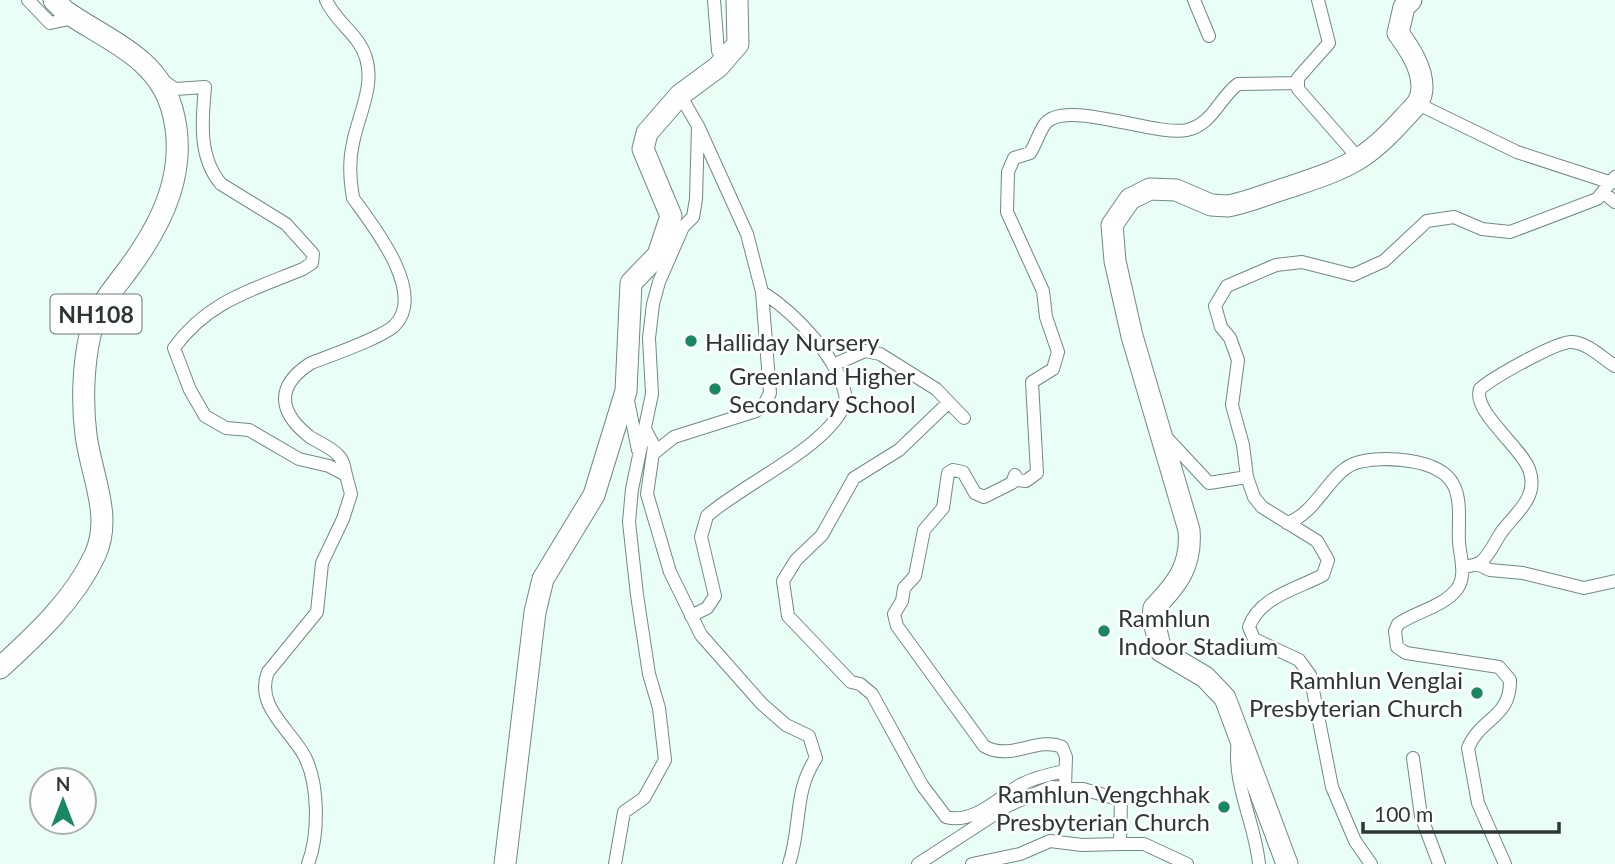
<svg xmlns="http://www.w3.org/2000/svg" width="1615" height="864" viewBox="0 0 1615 864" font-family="Lato,sans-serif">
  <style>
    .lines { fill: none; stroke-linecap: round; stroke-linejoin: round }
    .minor-casing { stroke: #718a7f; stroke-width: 14 }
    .primary-casing { stroke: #718a7f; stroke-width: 23 }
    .trunk-casing { stroke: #718a7f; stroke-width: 23 }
    .minor { stroke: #fff; stroke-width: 12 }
    .primary { stroke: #fff; stroke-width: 21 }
    .trunk { stroke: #fff; stroke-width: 21 }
    .poi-dot { fill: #1a8764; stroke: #fff; stroke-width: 2.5 }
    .labels { text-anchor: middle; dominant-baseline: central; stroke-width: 5; stroke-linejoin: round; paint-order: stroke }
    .shield { fill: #fff; stroke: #6d7470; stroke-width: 2 }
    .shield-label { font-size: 23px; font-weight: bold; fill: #2e3833 }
    .poi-label { font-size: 24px; fill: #2e3833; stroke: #fff; text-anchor: start }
  </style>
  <rect width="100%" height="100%" fill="#e9fef4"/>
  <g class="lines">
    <g class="minor-casing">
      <path id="minor" d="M28,0l22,23 24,-5
        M326,0c10,23 33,34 40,58 9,28 -8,58 -13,85 -4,17 -3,38 0,55 18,25 74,94 42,127 -11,12 -66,31 -84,38 -36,23 -33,49 -1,74 9,6 21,10 28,18 6,6 6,12 8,20
        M714,0l4,51 8,7
        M1194,0l15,36
        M1318,0l11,43 -31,35v11l62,71
        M162,80l13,9 30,-2c-3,33 -7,70 16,97l65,40 27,30 -1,9 -9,6c-51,21 -95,32 -129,79l16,42 15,26 21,12 23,2 50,29 30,7 17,9 5,19 -8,25 -21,44 -5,49 -49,60c-14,34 24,59 37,85 14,28 14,78 3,107
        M1418,104l99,48 95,31
        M1604,193l11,9
        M833,365l32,-14 15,3 56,35 28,29
        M627,396l11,54
        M948,403l-49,47 -45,28 -32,57 -26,25 -13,21 5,35 63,66 9,2 12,10 50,91 24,32c28,8 54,-21 76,-33 14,-7 28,-10 43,-13
        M645,429l9,17 -7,48 23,78 31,63 61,69 24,21 23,11 7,22c-23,35 -14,67 -27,106
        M1166,437l43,46 38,-6
        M654,453l20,-16 82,-26 9,-8 5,-10 -8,-101 -15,-58 -49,-108
        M1015,475l-3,8 -28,14 -9,-4 -12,-21 -10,-2 -5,3 -5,35 -19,22 -9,46 -11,12 -2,13 -8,13 3,12 87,120c26,16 53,-10 78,1l4,10 -1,30
        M1016,480l10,1 11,-8 -5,-91 21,-13 5,-17 -12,-35 -3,-26 -36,-79 1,-40 6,-14 16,-5c6,-9 9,-21 15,-29 19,-26 111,13 142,6 26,-6 32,-32 51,-46l59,-1
        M1287,523c31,-10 44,-55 72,-61 25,-6 80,-4 94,22 9,16 5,39 6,58 1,14 8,34 -2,47 -14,18 -40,22 -59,35l-3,7 2,16 9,6 93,14 11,13c1,38 -30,38 -42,68l10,55 27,61
        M1477,564l13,6 33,3 61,15 31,-7
        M1462,567c6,-1 15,-1 20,-6 9,-8 14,-22 21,-31 15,-19 36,-34 26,-61 -9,-23 -57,-58 -49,-80 12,-11 77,-48 92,-47 16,1 30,16 43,24
        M691,616l16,-8 8,-12 -14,-59 6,-21c35,-32 126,-71 139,-116 -4,-39 -52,-88 -84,-108
        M1238,741c-6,43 17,81 21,123
        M1413,758l8,58 18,48
        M615,864l9,-52 20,-14 21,-38 -6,-52 -10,-34 -12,-79 -8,-73 3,-33 20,-95 -3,-56 4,-34 6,-22 24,-55 10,-10 3,-18 2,-73 -18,-31
        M918,864l91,-59 42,-18 32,2 38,11 -1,44h24l43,20
        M972,864l48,-10 30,-13 32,4 38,-1
        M1371,864l-16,-23 -23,-54 -22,-112 -11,-15 -45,-21 -5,-12c10,-30 48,-38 74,-52l5,-15 -11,-19 -55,-34 -8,-10 -7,-20 -4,-32 -11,-40 6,-45 -8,-22 -9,-11 -6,-21 12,-20 49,-21 26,-3 51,13 31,-14 43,-40 27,-4 28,12 28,3 87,-33 18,-22"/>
    </g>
    <g class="primary-casing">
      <path id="primary" d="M505,864l30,-252 8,-33 51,-84 32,-104 5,-108 27,-28 13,-39 -28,-67 4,-16 33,-38 38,-28 20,-23 -1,-44
        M1287,864l-62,-166 -20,-21 -44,-26 -8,-34 1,-9c24,-25 38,-43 35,-78l-57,-194 -17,-75 -3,-36 18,-26 20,-10 26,1 35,15 17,1c22,-4 41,-13 62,-19 55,-19 74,-24 114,-69 9,-10 18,-16 18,-31 0,-20 -13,-39 -24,-54l6,-26 7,-7"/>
    </g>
    <g class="trunk-casing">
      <path id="trunk" d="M0,668c36,-33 74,-68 95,-113 18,-39 -4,-80 -9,-120 -4,-31 -3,-69 4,-100 6,-26 22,-44 37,-64 36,-48 62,-102 45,-162 -15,-53 -66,-69 -107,-98l-11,-11"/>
    </g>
    <use href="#minor" class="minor"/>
    <use href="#primary" class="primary"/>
    <use href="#trunk" class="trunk"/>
  </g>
  <g class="poi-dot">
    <circle cx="691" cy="341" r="7"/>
    <circle cx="715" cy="389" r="7"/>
    <circle cx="1104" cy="631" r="7"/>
    <circle cx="1477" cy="693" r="7"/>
    <circle cx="1224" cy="807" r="7"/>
  </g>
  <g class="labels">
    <rect class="shield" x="50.5" y="294.5" width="91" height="39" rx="5"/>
    <g class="shield-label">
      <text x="96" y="314">NH108</text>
    </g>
    <g class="poi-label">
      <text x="705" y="341">Halliday Nursery</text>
      <text x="729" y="375">Greenland Higher<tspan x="729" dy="28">Secondary School</tspan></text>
      <text x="1118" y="617">Ramhlun<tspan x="1118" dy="28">Indoor Stadium</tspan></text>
      <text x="1463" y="679" text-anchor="end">Ramhlun Venglai<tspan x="1463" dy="28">Presbyterian Church</tspan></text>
      <text x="1210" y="793" text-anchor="end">Ramhlun Vengchhak<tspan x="1210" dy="28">Presbyterian Church</tspan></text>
    </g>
  </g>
  <g transform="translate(63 801)"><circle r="33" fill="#ffffff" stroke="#abafad" stroke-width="2"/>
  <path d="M0-5L12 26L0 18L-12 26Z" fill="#1a8764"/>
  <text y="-10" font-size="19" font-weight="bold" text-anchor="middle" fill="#2e3833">N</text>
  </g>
  <path d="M1363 822v10h196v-10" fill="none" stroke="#2e3833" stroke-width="3.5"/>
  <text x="1374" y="822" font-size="21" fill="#2e3833" stroke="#ffffff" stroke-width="5" paint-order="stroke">100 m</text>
</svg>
